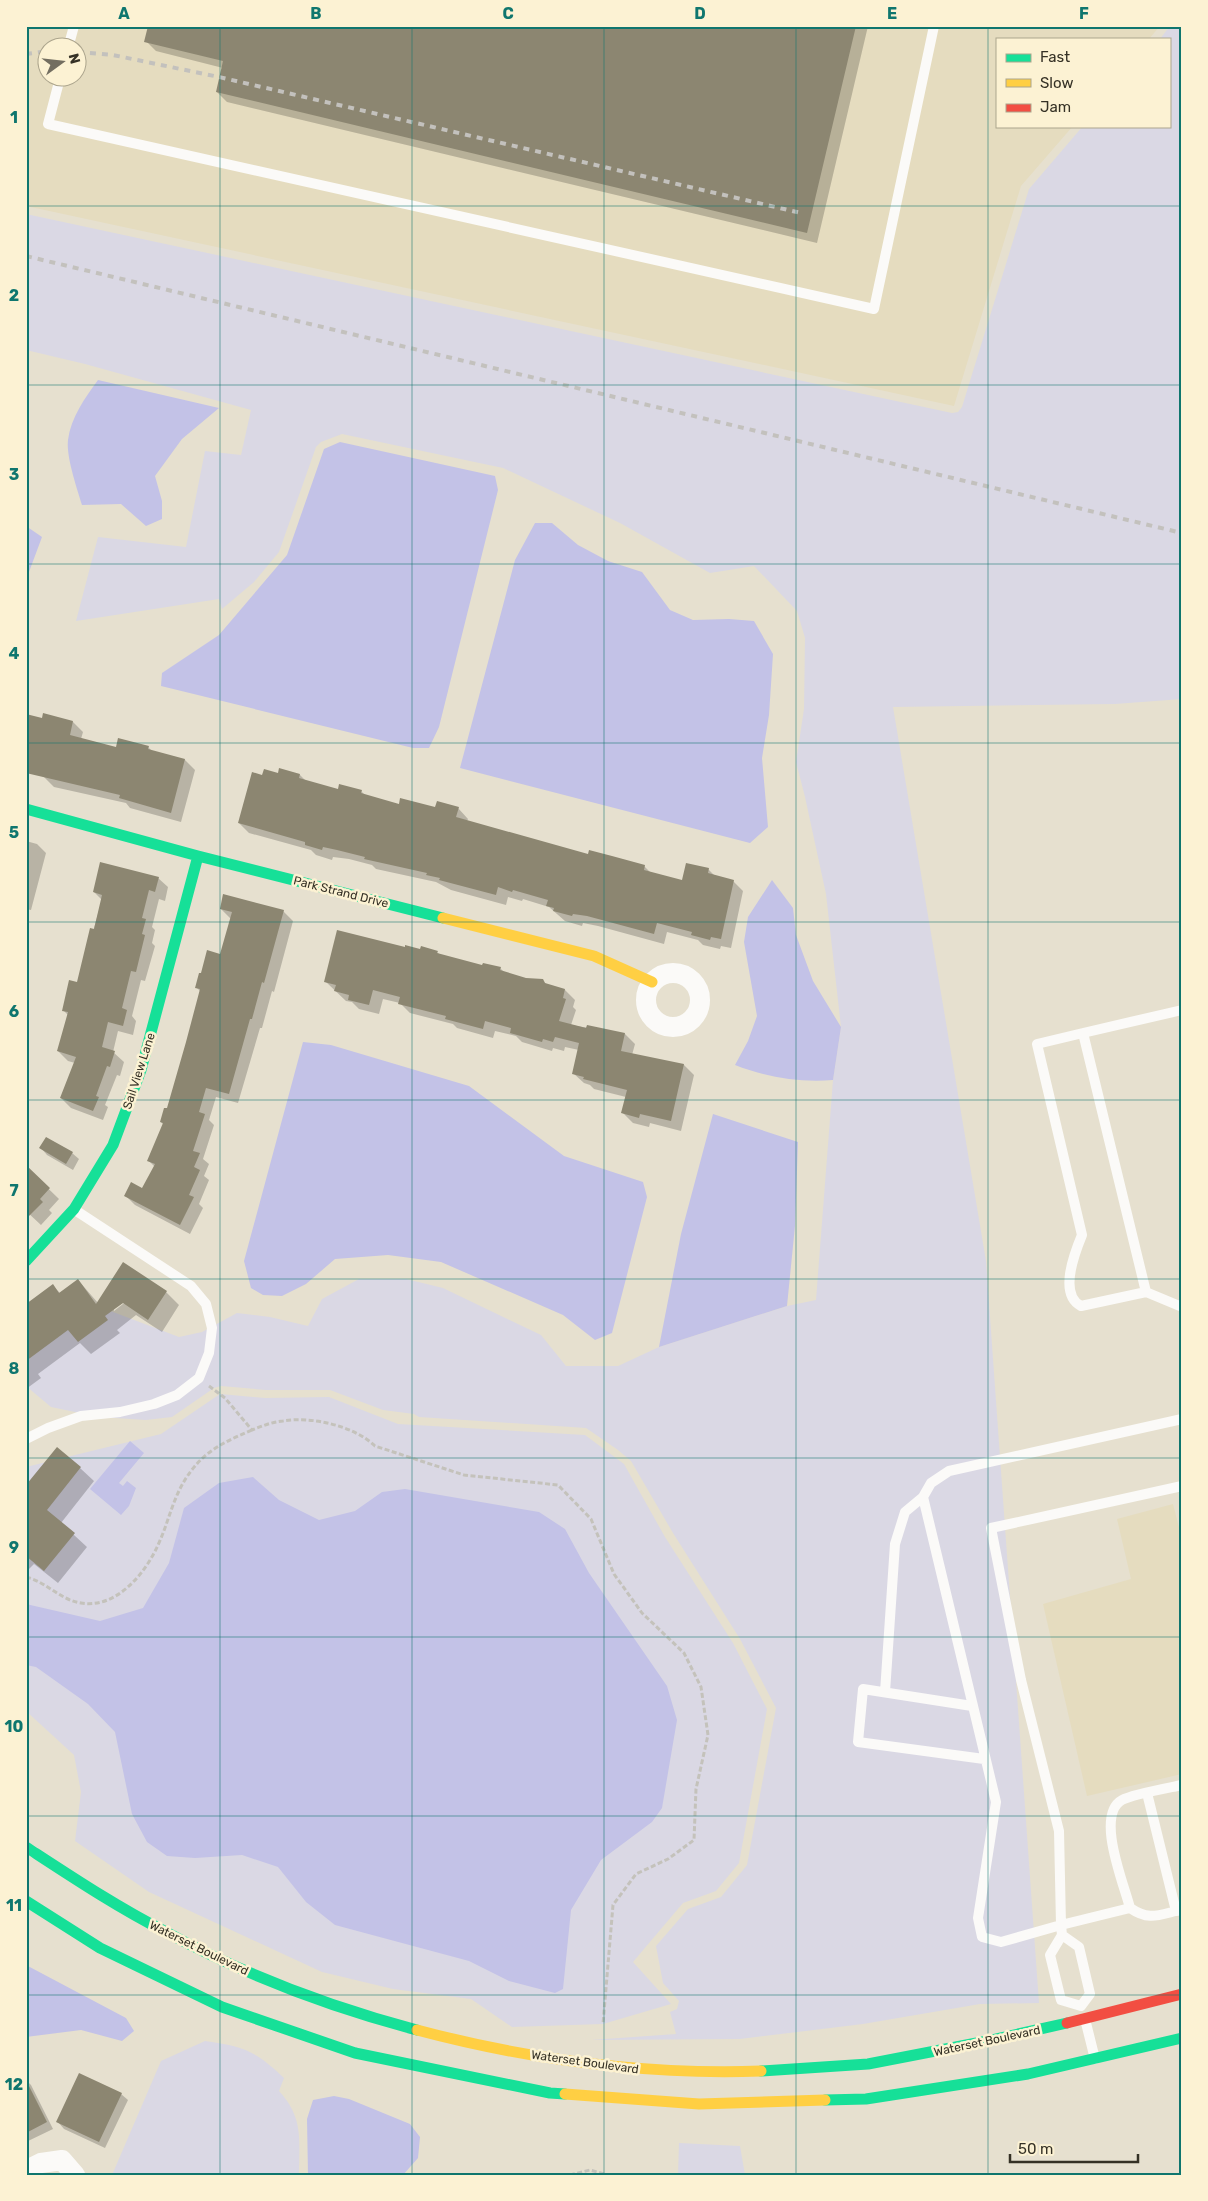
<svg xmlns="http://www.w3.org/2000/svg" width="1208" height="2201" viewBox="0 0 1208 2201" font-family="Rubik,sans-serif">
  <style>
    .built { fill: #e5dcbf; fill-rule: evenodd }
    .green { fill: #dad8e4 }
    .water { fill: #c3c2e7 }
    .shadow { fill: #0003; fill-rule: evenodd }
    .building { fill: #8c8671 }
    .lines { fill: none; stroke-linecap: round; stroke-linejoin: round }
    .path { stroke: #c4c2bb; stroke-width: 3; stroke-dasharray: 5 2.5; stroke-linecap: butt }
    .lane { stroke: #fbfaf8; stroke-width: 10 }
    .street { stroke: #fbfaf8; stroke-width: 20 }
    .fast { stroke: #16e098; stroke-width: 11 }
    .slow { stroke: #ffcf43; stroke-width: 11 }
    .jam { stroke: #f24e42; stroke-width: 11 }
    .rail { stroke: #c3c1bd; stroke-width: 4; stroke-dasharray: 6 6; stroke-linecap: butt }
    .grid { fill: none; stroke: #0f766e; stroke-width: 1; stroke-opacity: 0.55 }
    .labels { text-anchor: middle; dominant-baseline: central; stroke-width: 5; stroke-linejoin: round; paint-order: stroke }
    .street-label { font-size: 12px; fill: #353125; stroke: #fcf2d3 }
    .neatline { fill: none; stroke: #0f766e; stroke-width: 2 }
    .grid-label { font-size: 16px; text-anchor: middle; font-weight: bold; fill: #0f766e }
  </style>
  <rect width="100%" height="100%" fill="#e6e0cf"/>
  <path class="built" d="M26,26h1134l-11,13h-152v87h76l-52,60 -67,220 -928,-200zM48,48h30v30h-30z
    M1173,1504l9,35v235l-95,22 -44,-192 88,-25 -14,-60z"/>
  <path class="green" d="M1170,26h12v673l-67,5 -222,3 93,554 53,742 -59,1 -117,20 -123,15 -149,1 85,-6 -6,-22 7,-3 2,-8 -16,-18 -7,-37 32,-37 33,-12 26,-32 29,-157 -36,-69 -67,-106 -42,-72 -13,-11 -32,-22 -167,-11 -5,-3 -31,-4 -53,-20h-64l-45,-4 -7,2 -42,29 -26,3 -47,-3 -48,-10 -25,-21v-65l74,-14 79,30 23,-5 35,-19 33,4 38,9 14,-27 37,-20h47l37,9 98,47 25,31h52l41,-19 128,-41 29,-6 17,-220 8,-53 -15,-133 -21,-97 -9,-35 8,-53 1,-71 -8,-27 -43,-45 -44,7 -90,-50 -117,-55 -161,-34 -21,8 -5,5 -37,105 -25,30 -32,27 -3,-10 -143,22 22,-84 88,10 19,-96 36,4 10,-45 -166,-46 -59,-14v-136l926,199 6,-1 4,-5 67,-218 54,-63h86v-87h-9z
    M220,1394l45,4 64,-1 69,27 187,11 39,29 41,73 68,106 34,66 -28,154 -23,28 -33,12 -50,59 38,42 -68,20 -91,3 -41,-28 -78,-10 -71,-17 -173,-80 -74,-51 6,-49 -7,-37 -48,-44v-244l135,-33z
    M205,2041c38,5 51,10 79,37l-5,13c25,27 20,49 20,84h-187l49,-114z
    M679,2143l61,3 5,29h-67z"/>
  <path class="water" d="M98,380l121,28 -37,31 -27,37 7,25v18l-16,7 -25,-22 -39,1c-5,-17 -16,-48 -14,-65 3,-23 17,-42 30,-60z
    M340,442l155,34 3,14 -59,237 -10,21h-16l-252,-62 1,-13 57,-38 68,-80 37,-106z
    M535,523h17l26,22 30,16 34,11 28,38 23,10 36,-1 25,2 19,33 -4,61 -7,43 6,69 -18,16 -290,-75 55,-208z
    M26,526l16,11 -16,43z
    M772,880l21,28 3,27 17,46 28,46 -8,53c-33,3 -67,-3 -98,-15l13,-24 9,-25 -13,-74 4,-25z
    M303,1042l28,3 138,41 95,70 79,26 4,15 -35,136 -17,7 -32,-25 -122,-53 -53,-7 -53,4 -29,25 -24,12 -19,-1 -12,-7 -7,-27z
    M713,1114l85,28 -3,84 -8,80 -128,41 22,-113z
    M130,1441l14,12 -25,30 4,3 4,-5 9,7 -7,18 -8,9 -31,-26z
    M253,1477l26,23 40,20 36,-9 27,-19 23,-3 134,23 26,17 24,44 78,113 10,34 -15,88 -10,14 -51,38 -30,50 -8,79 -8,4 -46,-12 -40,-20 -134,-36 -29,-23 -28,-35 -36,-12 -47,3 -28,-2 -20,-14 -15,-28 -17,-82 -27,-28 -52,-37 -10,-2v-61l74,17 43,-13 26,-45 15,-55 35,-25z
    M26,1965l100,53 8,13 -12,10 -41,-11 -55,7z
    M334,2096l15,3 61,25 10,13 -2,21 -15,17h-95l-1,-56 6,-19z"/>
  <path class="shadow" d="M149,26h719l-51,217 -590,-141 -10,-10 6,-24 -67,-17 -10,-10z
    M43,720l30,2 10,10 -2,7 36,10 31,-2 5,5 32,8 10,10 -14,52 -51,-14 -4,-5 -72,-16 -10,-10z
    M280,770l20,5 6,6 32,9 23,1 5,5 34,9 36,4 22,-1 10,11 -1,2 122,35 55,10 7,7 32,9 25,-13 7,7 18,5 10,10 -12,57 -10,-2 -1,3 -17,-4 -5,-5 -31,-8 -3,12 -66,-18 -15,-3 -1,3 -17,-5 -16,-14 -26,-8 -1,2 -14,-4 -2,8 -55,-15 -15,-8 -60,-13 -4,-4 -23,-6 -16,-2 -1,3 -16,-5 -5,-5 -62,-17 -10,-10 24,-47 16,-1z
    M26,841l11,3 9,9 -15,57 -5,-1z
    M158,878l10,9 -3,14 -6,-2 -7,28 3,3 -3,13 3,3 -10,35 -4,-1 -9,36 4,5 -3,14 -15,-4 -5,21 11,10 -4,14 -3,-1 -12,30 3,2 -5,13 -32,-12 -10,-10 14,-35 -7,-2 -10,-10 10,-36 -5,-5 15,-26 24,-84 -8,-8z
    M221,909l62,2 10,10 -19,71 -2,-1 -10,37h-2l-22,75 -22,-6 -7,23 5,5 -11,34 6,5 -5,12 5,4 -10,24 4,4 -13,26 -55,-29 -10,-10 18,-6 12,-22 -7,-7 16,-35 -3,-3 7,-12 33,-118 -4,-4 24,-33 10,-36z
    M406,949l31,3 4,4 42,11 17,1 5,5 21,6 16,1 5,5 18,5 10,10 -2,7 3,3 -5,15 54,9 10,10 -3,11 52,10 10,10 -13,56 -31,-8 -1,4 -16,-4 -10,-10 3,-16 -32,-8 -4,-4 -6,-2 -11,-10 6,-23 -14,-3 -1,4 -11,-3 -1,3 -30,-9 -6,-6 -21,-5 -2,7 -36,-10 -4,-4 -43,-11 -10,-10 -17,-4 -4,15 -20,-5 -7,-7 -6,-1 -20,-19z
    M41,1148l31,5 7,6 -6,11 -26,-15z
    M26,1167l33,32 -10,11 3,3 -11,12 -15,-14z
    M78,1280l20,23 68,-11 13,13 -17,27 -26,-17 -19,15 3,3 -29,21 -11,-11 -42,31 3,4 -15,11v-84l27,-19 7,7zM128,1300l-14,11v-3z
    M80,1468l14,13 -33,42 26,24 -29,36 -24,-19 -8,8v-85z
    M26,2080l5,5 22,44 -27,13z
    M121,2094l7,6 -23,48 -41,-19 -6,-7z"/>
  <path class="building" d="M148,26h708l-49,207 -591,-141 7,-31 -79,-19z
    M43,713l30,8 -3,14 46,12 2,-9 31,8 -1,3 37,10 -14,54 -52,-15 1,-3 -94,-22v-59l16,4z
    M279,768l21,6 -1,4 39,11 1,-5 23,6 -1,3 38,11 1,-6 35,9 2,-6 22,6 -3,10 132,37 1,-4 23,6 33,9 -1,5 38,10 4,-17 23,5 -1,5 26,7 -13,59 -10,-2 -1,3 -19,-5 1,-3 -35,-9 -3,11 -67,-18 -14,-2 -1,2 -19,-5 1,-3 -8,-2 2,-6 -35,-10 -1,2 -14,-5 -2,8 -57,-15 1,-2 -14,-3 1,-2 -63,-14 1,-2 -28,-7 -14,-3 -1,3 -17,-5v-3l-67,-19 14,-51 10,3 2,-6 14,4z
    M100,862l59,15 -4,15 -6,-2 -7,28 4,1 -4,15 3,1 -9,37 -5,-1 -9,37 5,2 -4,16 -15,-4 -6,25 13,4 -5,16 -3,-1 -11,30 3,1 -6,14 -33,-13 16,-41 -19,-6 11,-39 -6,-1 7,-31 8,2 13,-54 4,1 8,-34 -9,-3z
    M223,894l61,16 -20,73 -2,-1 -10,37h-2l-21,75 -23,-6 -7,24 6,2 -12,37 7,2 -6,14 6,3 -11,25 5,2 -14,28 -56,-29 7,-14 11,6 13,-24 -8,-3 16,-38 -3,-1 4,-14h3l19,-66 14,-53 -5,-1 4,-15h2l6,-23 13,4 12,-42 -12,-3z
    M337,930l68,17v-2l15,4 1,-3 17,5 -1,2 45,12 1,-2 18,4 -1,3 26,8 17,1 2,4 20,6 -2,9 3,1 -7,22 27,7 1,-3 38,8 -4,18 63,13 -13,57 -31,-7 -1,4 -18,-5 6,-23 -44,-11 1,-2 -12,-3 7,-31 -24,-6 -2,5 -10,-3 -1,3 -32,-9 1,-5 -26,-7 -2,8 -38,-10 1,-3 -48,-12 2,-7 -27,-7 -4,15 -21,-5 1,-5 -15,-4 2,-6 -12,-3z
    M46,1137l27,15 -7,12 -27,-16z
    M26,1165l24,23 -10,11 3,3 -17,17z
    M123,1262l44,29 -19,29 -25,-17 -18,13 3,4 -30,22 -10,-12 -42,31v-57l27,-20 6,9 19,-14 18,25z
    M57,1447l24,20 -34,43 28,23 -31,38 -18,-15v-71z
    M79,2073l43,20 -23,49 -43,-20z
    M26,2080l21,42 -21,11z"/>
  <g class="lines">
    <path class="path" d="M209,1386l16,12 27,32c10,-4 20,-8 31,-9 29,-5 71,5 92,25l89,29 94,10 33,34 23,55 28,39 42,40 17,34 7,48 -12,54 -2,51 -26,19 -32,15 -23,31 -10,119
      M26,1577c21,5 34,23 55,26 35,6 64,-29 77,-58 13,-28 15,-53 37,-79 15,-18 36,-27 57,-36
      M570,2175l20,-5 18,5"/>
    <path class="lane" d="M68,48l6,-22
      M60,78l-12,46 826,185 60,-283
      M1083,1033l-46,11 45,191c-7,17 -24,59 -1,71l65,-14 36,15
      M1146,1292l-63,-259 99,-23
      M26,1439l22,-11 33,-12 39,-4 34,-8 23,-9 22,-17 10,-25 3,-25 -6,-24 -15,-18 -116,-76
      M885,1692l10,-148 10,-32 18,-15
      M972,1706l-109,-17 -5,53 126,17
      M1147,1793l29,118 5,-1
      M1130,1908l-69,17 -2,-94 -38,-151 -30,-152 191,-42
      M1176,1911c-20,5 -28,9 -46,-3 -6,-24 -35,-93 -8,-108 11,-6 46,-12 60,-15
      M1062,1935l17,12 11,47 -9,12
      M1081,2006l-20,-6 -11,-45 12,-20 -1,-10 -60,17 -19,-5 -4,-19 18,-116 -73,-305 8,-14 18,-12 233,-52
      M1085,2019l10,40"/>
    <path class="street" d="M646 1000a27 27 0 1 1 54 0a27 27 0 1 1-54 0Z
      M27,2175l2,-6 12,-6 21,-3 13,15"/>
    <path class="fast" d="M26,809l172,47 245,62
      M26,1261l48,-52 39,-64 28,-75 57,-214
      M26,1847c46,30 91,60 140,85 79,43 164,75 251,98
      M26,1901l74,47 122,59 133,46 195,40 15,1
      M761,2071l107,-7 119,-23 80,-18
      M825,2100l41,-1 162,-25 154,-36"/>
    <path class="slow" d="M443,918l151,38 58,26
      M417,2030c113,30 227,45 344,41
      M565,2094l134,10 126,-4"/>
    <path class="jam" d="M1067,2023l115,-29"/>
    <path class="rail" d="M78,52l35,3 106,22 582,136
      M26,54l22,-3
      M26,256l1156,277"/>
  </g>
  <path class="grid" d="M220,26v2149M412,26v2149M604,26v2149M796,26v2149M988,26v2149M26,206h1156M26,385h1156M26,564h1156M26,743h1156M26,922h1156M26,1100h1156M26,1279h1156M26,1458h1156M26,1637h1156M26,1816h1156M26,1995h1156"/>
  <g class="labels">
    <g class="street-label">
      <text transform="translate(341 892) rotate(14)">Park Strand Drive</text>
      <text transform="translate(139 1071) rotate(-72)">Sail View Lane</text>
      <text transform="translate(199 1948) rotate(26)">Waterset Boulevard</text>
      <text transform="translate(987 2041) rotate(-12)">Waterset Boulevard</text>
      <text transform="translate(585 2062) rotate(8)">Waterset Boulevard</text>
    </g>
  </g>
  <rect width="1208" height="2201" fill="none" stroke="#fcf2d3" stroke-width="55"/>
  <rect x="996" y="38" width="175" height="90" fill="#fcf2d3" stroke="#aca58d"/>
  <rect x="1006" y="54" width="25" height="8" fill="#16e098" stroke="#aca58d"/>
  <text x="1040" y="62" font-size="15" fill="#353125">Fast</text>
  <rect x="1006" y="79" width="25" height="8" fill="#ffcf43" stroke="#aca58d"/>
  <text x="1040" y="88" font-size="15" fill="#353125">Slow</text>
  <rect x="1006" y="104" width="25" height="8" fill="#f24e42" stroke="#aca58d"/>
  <text x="1040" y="112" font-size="15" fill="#353125">Jam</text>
  <g transform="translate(62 62) rotate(75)"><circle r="24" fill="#fcf2d3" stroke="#aca58d"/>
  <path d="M0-4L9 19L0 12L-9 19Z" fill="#736e60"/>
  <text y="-8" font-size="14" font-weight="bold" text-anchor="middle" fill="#353125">N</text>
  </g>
  <path d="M1010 2154v8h128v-8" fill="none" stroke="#353125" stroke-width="2.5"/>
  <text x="1018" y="2154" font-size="15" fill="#353125" stroke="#fcf2d3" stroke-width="4" paint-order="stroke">50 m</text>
  <rect x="28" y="28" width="1152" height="2146" class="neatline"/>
  <g class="grid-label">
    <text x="124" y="19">A</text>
    <text x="316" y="19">B</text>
    <text x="508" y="19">C</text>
    <text x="700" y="19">D</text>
    <text x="892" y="19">E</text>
    <text x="1084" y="19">F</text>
    <text x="14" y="123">1</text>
    <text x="14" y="301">2</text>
    <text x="14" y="480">3</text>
    <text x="14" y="659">4</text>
    <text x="14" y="838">5</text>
    <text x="14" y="1017">6</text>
    <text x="14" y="1196">7</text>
    <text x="14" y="1374">8</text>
    <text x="14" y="1553">9</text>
    <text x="14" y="1732">10</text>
    <text x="14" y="1911">11</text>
    <text x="14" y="2090">12</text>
  </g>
</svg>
